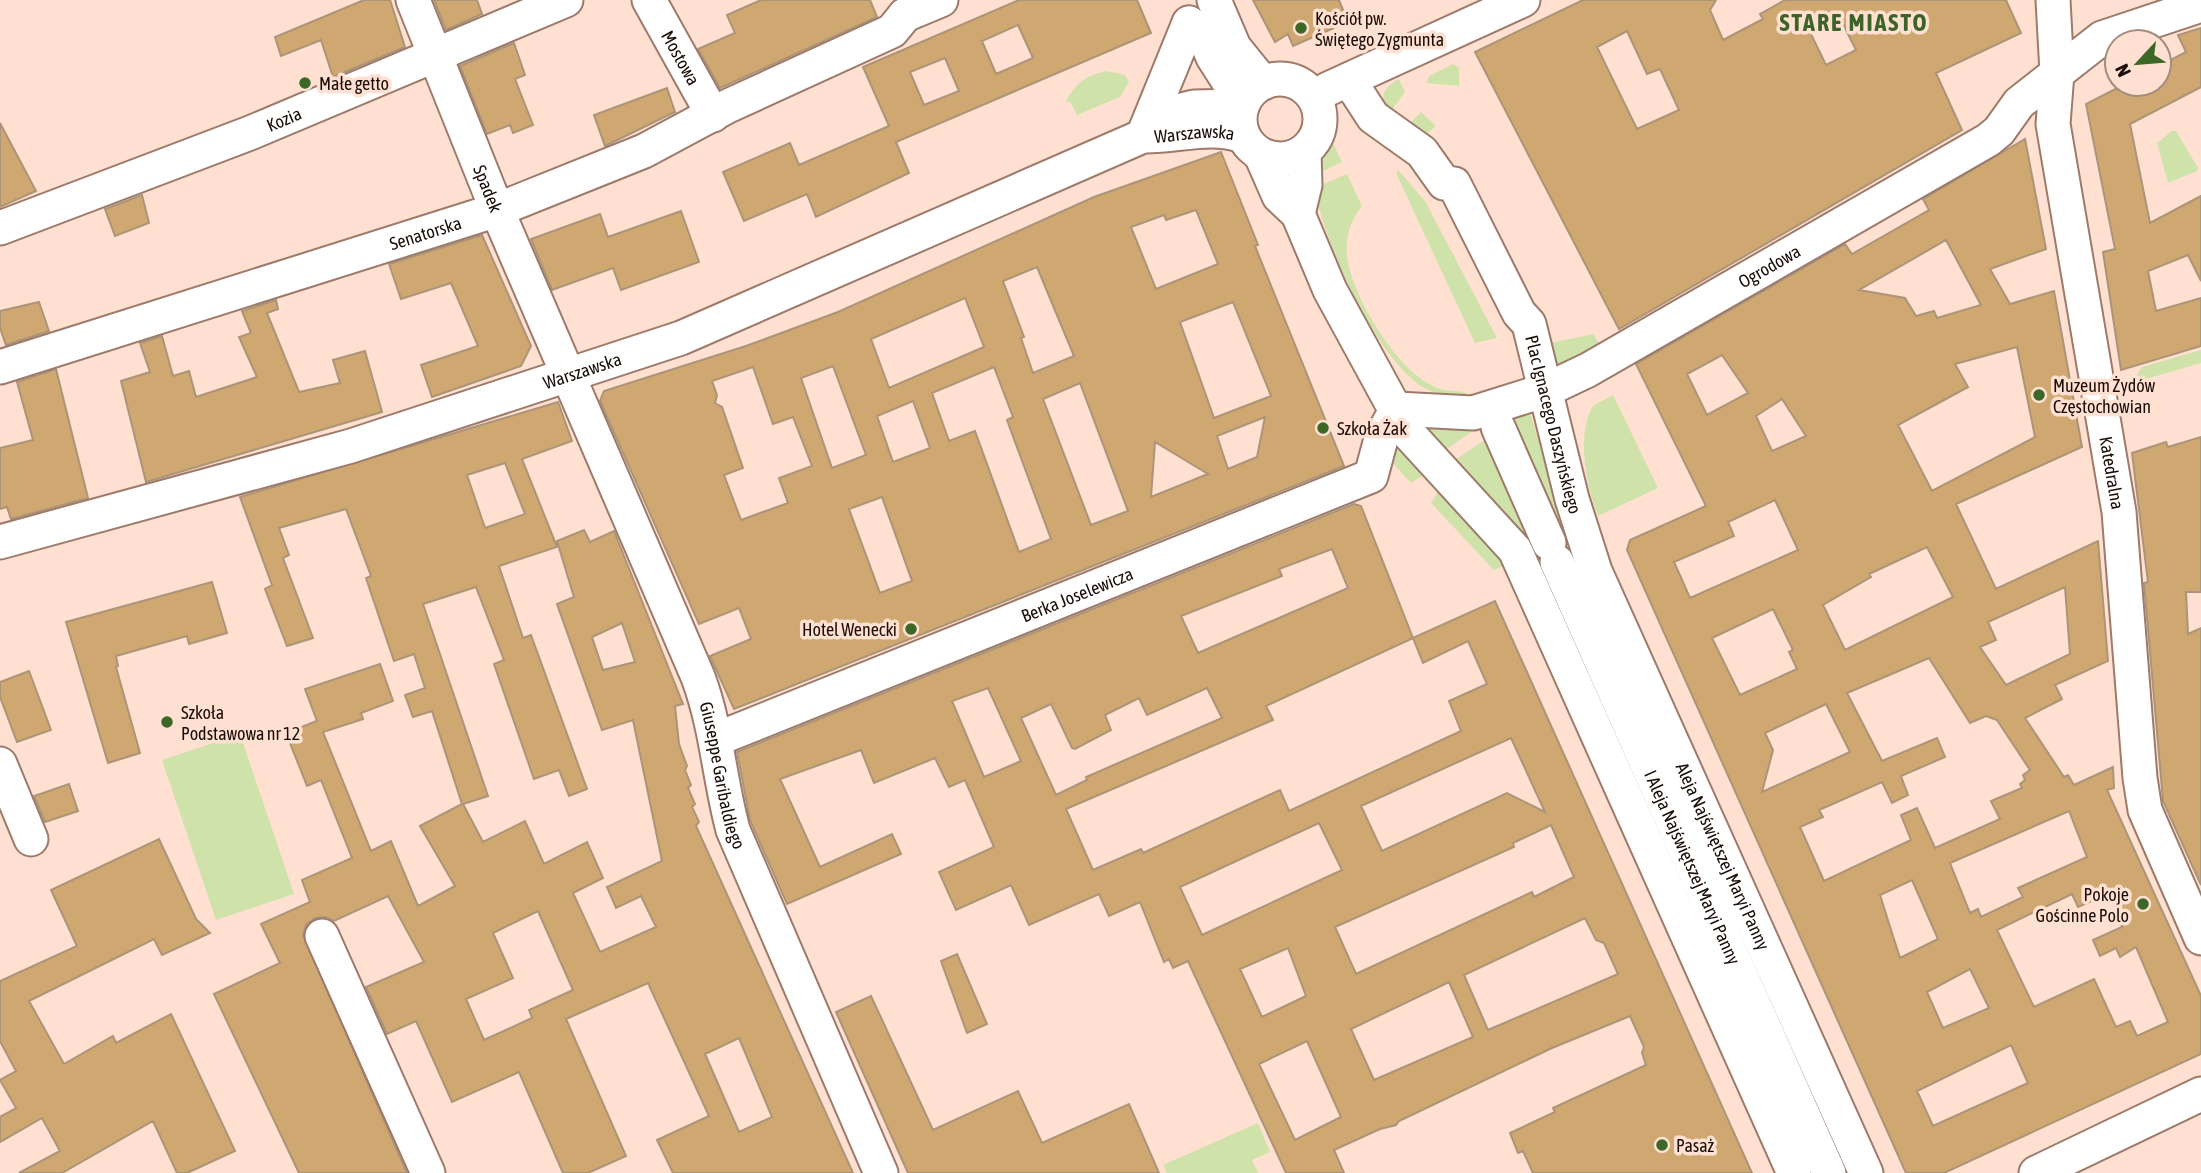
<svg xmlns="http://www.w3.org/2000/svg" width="2201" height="1173" viewBox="0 0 2201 1173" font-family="'Asap Condensed',sans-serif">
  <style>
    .green { fill: #cfe2aa }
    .building { fill: #cfa871; stroke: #ab9477; stroke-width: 2; fill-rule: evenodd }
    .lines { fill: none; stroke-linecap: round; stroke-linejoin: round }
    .minor-casing { stroke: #9d7a6a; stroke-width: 37 }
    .minor { stroke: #fff; stroke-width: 33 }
    .poi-dot { fill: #3c6827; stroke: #ffe0d1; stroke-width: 2.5 }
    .labels { text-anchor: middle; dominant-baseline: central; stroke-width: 7; stroke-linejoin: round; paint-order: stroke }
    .poi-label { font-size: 18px; fill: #1a0d07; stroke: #ffe0d1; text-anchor: start }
    .street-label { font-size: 18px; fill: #1a0d07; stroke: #ffe0d1 }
    .district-label { font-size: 24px; font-weight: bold; letter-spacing: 2px; fill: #3c6429; stroke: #ffe0d1 }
  </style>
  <rect width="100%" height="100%" fill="#ffe0d1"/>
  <path class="green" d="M1453,64l6,4v18l-32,-3 2,-7z
    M1107,71l18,4 4,7 -9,15 -43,18 -6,-12 -5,-2c11,-19 20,-26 41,-30z
    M1399,79l6,13 -15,20c-13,-14 -6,-25 9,-33z
    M1421,112l15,14 -9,8 -19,-9z
    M2172,131h4l22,37 -1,3 -29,12 -11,-40z
    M1332,141l10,21 -29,14 5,-25z
    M1398,170l27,31 72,137 -22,5 -79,-170z
    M1347,174l15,32c-12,15 -17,32 -15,51 5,39 50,113 86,129 10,5 21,5 32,6l3,6c-16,-2 -33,-3 -47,-12 -47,-32 -96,-143 -107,-198z
    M1594,334l5,11 -45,22 -14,-22z
    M2201,350v13l-65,19 -1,-5 7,-10z
    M1613,395l45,93 -60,28c-12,-30 -22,-81 -5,-110z
    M1530,413l36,115 -3,8 -56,-116z
    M1415,416l65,10 -39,27z
    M1391,438l33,37 -13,8 -23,-25z
    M1483,441l4,1 49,106 -5,3 -76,-91z
    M1439,490l68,74 -13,6 -63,-67z
    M240,734l54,160 -78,26 -54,-160z
    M1258,1123l12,29 -18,8 6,13h-91l-4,-8z"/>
  <path class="building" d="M364,0h26l15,47 -72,30 -12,-37 -40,16 -6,-19z
    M434,0h43l5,14 -36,16z
    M761,0h109l7,17 -157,71 -22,-39 37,-16 -8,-18z
    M1019,0h118l14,33 -255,109 13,31 -93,44 -9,-23 -63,27 -21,-49 67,-29 9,22 90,-39 -26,-59zM1018,25l15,33 -37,16 -14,-33zM945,58l14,33 -35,14 -14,-33z
    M1253,0h86l9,22 -55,24 -5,-12 -13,8z
    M1583,0h133l-6,10 13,30 40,-21 -3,-5 25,-14h221l15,33 -85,40 26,57 -343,199 -144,-277zM1837,12l19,38 -30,15 -18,-37zM1627,31l20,43 13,-5 19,41 -42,19 -40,-82z
    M2201,28v59l-71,37 20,99 51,-27v85l-13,-26 -40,16 8,40 45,-13v48l-80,24 -18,-118 12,-3 -29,-145 39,-20h34v-18l27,-14 -8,-17z
    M514,43l11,32 -10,4 18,46 -20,8 -3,-8 -23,9 -27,-68z
    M667,88l8,24 -70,34 -11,-31z
    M0,123l36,68 -36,16z
    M2025,139l21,110 -56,20 20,35 44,-13 28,156 -126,57 40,85 102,-48 10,120 -53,24 7,14 -37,19 39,59 4,-2 6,10 39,-18 1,21 -7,2 94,206v58l-257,119h-38l-279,-623 3,-10 76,-34 -70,-142 209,-120 7,10 77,-44 -6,-11zM1946,240l35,65 -44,13 -3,-7 -18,5 -11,-18 -46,-8zM2017,347l18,90 -103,54 -34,-66 70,-38 -13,-23zM1722,355l26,38 -41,22 -20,-41zM1782,399l24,37 -34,15 -16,-35zM1775,500l23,50 -108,48 -16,-36 60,-26 -6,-14zM1927,547l26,50 -108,53 -22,-45 48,-28 -2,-3zM2065,587l5,67 -64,31 -26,-38 16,-7 -8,-18zM1773,609l20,41 -4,2 8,17 -57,26 -28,-57zM1929,658l41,65 16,-7 11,4 33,50 -7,5 2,5 -5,4 2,4 -31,13 9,18 -65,29 -18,-40 -16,7 10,25 -87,41 -24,-54 23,-10 -4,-7 63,-28 10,21 16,-8 -7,-19 44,-19 -8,-19 -55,23 -35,-68zM1826,704l24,48 -88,40 11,-42 -8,-17zM2069,811l18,46 -69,31 5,9 -42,20 -3,-8 -8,4 -20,-50zM1912,880l26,59 -38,19 -20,-63zM2111,893l11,34 -29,13 7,16 16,-8 4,9 16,-10 32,75 -31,14 -7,-15 -14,6 -22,-48 -60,28 -37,-77 75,-36 6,13zM1970,969l19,39 -46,20 -16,-36zM2011,1045l17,38 -95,43 -16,-35z
    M1221,152l37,93 -3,1 89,220 -610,243 -24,-53 41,-17 -12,-31 -40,16 -99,-223 4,-10 142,-45 92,-34 256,-115zM1196,210l22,54 -62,25 -25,-62 33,-12 2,5zM1037,267l37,89 -41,17 -12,-35 3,-1 -21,-56zM965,298l19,49 -95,41 -18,-49zM1233,302l38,94 -57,22 -34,-96zM833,366l33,89 -34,13 -31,-90zM753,367l20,57 20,-7 19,49 -33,12 9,25 -47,17 -17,-45 19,-7 -21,-61 -7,-4 2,-8 -5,-14zM994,367l19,50 -6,3 44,119 -32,13 -44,-121 -26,10 -17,-48zM1080,383l48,128 -37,14 -48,-126zM913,401l17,47 -37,14 -16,-46zM1265,417l-8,40 -29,12 -11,-33zM1155,442l53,32 -57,23zM882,497l30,84 -32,12 -31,-84z
    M142,195l7,28 -34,13 -10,-27z
    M681,211l18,51 -78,28 -8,-22 -61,22 -21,-51 69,-25 8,23z
    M482,235l49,111 -10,20 -89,31 -11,-32 57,-19 -27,-63 -50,16 -12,-35z
    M276,300l2,9 -11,4 32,79 41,-9 -7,-23 32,-9 17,61 -236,70 -25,-101 29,-9 -10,-29 22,-7 11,40 16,-5 7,26 61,-20 -18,-40 12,-4 -9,-22z
    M39,302l10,29 -43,14 -6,-17v-17z
    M56,369l32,129 -77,21 -4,-12 -7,2v-61l33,-8 -16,-58z
    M558,402l14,39 -50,18 35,88 -58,19 24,72 8,-3 56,154 -18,7 -10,-26 -25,9 -40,-115 10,-4 -28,-73 -53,17 65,192 -25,8 20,38 42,-21 19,43 43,-22 16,36 -30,15 27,59 56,-25 -15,-31 -25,12 -9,-21 55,-26 -29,-141 -31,10 -45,-126 17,-7 -17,-56 27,-11 6,12 24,-11 69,173 -8,2 4,38 8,22 -2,4 6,15 -3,3 7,16 -3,3 7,15 -3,4 157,347h-180l-16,-33 52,-24 -61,-133 -82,36 60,137 -38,17h-25l-44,-101 -67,30 -36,-81 -29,13 -21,-47 58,-25 -36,-66 -54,25 -9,-4 -10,1 -9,7 -3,10 104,238h-108l-85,-179 66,-31 -19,-39 49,-22 -8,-22 50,-22 -31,-78 -14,6 -21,-53 31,-12 -12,-32 75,-25 13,37 -32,12 2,6 -40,13 48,119 20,-10 27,65 37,-20 -35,-60 42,-22 -30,-93 -19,6 -8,-22 20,-7 -11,-34 -20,7 -28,-83 5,-2 -25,-67 -67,19 10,27 -6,3 30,80 -26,8 -22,-57 7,-4 -32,-88zM505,463l20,51 -40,14 -18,-53zM622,623l13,39 -32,8 -11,-33zM538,911l35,79 -44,20 3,8 -48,22 -18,-41 47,-21 -20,-45zM739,1038l33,79 -33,15 -34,-78z
    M2201,437v155h-15l2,42 13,-6v257l-38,-84 -19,-218 4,-1 -16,-129 34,-11 2,5z
    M1354,504l7,2 52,132 82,-37 257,572h-219l-10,-22 -5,2 -8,-20 45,-21 -2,-4 93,-43 -4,-12 2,-6 -14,-31 -78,32 -153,73 -3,4 -16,4 -46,21 10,23h-58l-98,-212 -15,7 -4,-9 -5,3 -24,-60 -31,14 -10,-22 -70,31 -18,-40 -55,25 -17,-38 55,-25 -29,-67 -16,7 -14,-29 -61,25 -13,-33 -81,29 40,88 72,-33 9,20 -114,50 -37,-84 -13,-68zM1332,549l16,39 -150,65 -17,-37 101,-40 -3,-7zM1413,638l10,25 45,-22 19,43 -38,17 12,30 -172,80 -9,-21 -137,63 -2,-4 -48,21 -27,-61 207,-89 -7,-14zM988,688l33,73 -37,16 -32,-76zM1207,688l15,30 -136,59 1,3 -31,15 -35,-77 30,-14 21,44 3,1 36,-19 -6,-15 34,-17 8,17zM1511,738l34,74 -38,-19 -125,58 -21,-45zM1319,823l23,47 -140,65 -22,-48zM1551,825l23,52 -40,20 -2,-5 -176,82 -21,-47 179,-80 -1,-4zM1585,918l11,22 8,3 14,31 -130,56 -24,-55zM1288,948l18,48 -44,21 -22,-48zM1449,982l24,55 -99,43 -23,-51zM1307,1041l34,76 -46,23 -36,-76z
    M212,582l15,51 -38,11 -2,-8 -71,20 2,10 -2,1 24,86 -32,10 -42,-141z
    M29,671l22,59 -34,12 -17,-45v-15z
    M69,784l9,27 -33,11 -11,-26z
    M159,839l37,80 14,14 -48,22 -8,-16 -125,62 35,63 49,-28 3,7 55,-29 64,137 -48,22h-10l-24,-52 -91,52h-43l41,-22 -18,-33 -42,24v-25l16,-9 -16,-28 16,-9 -16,-30v-60l77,-35 -26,-56z
    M957,954l30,70 -20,9 -26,-72z
    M871,996l62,134 85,-39 24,52 87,-39 30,69h-251l-72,-161z"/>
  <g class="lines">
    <g class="minor-casing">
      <g id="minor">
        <path id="s1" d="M413,0l84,210 201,467c19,51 21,101 35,153l148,343"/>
        <path id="s2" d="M649,0l64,115"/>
        <path d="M1214,0l20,47 29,36"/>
        <path id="s3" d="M2053,0l4,73 -4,51 66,388 21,266 5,32 56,128"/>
        <path d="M905,15l36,-15"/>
        <path d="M1189,23l13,9 11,25 30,47"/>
        <circle cx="1280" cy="119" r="40"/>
        <path id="s4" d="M1349,80l24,37 49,35 22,31 10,1 65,129 10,11 43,175 23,72 271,602"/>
        <path d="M1328,89l195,-89"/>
        <path d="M1151,118l43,-11 48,-1"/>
        <path d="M1143,136l46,-113"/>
        <path d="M1261,155l18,41 19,18 32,76 78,143 107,117 279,623"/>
        <path d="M1298,214l7,-29 -1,-33"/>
        <path id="s5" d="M0,228l250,-95 316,-133"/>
        <path id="s6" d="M0,367l497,-157 147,-59 84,-45 164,-75 13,-16"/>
        <path id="s7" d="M1397,409l76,4 73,-23 42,-20 400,-230 11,-9 20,-28 83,-65 99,-33"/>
        <path d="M1498,427l51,116"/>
        <path id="s8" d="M0,542l351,-96 330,-108 462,-202c34,1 67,-12 100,0"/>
        <path id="s9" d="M1557,562l272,611"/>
        <path id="s10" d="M717,739l654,-263 11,-41 15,-26"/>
        <path d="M0,764l31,75"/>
        <path d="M322,936l106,237"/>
        <path d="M2036,1173l165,-79"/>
      </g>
    </g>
    <use href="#minor" class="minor"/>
  </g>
  <g class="poi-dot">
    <circle cx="1301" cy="28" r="7"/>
    <circle cx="305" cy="83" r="7"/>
    <circle cx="2039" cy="395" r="7"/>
    <circle cx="1323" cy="428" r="7"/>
    <circle cx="911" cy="629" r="7"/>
    <circle cx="167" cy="722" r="7"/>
    <circle cx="2143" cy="904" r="7"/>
    <circle cx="1662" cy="1145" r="7"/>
  </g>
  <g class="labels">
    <g class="poi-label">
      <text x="1315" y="18">Kościół pw.<tspan x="1315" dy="21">Świętego Zygmunta</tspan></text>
      <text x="319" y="83">Małe getto</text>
      <text x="2053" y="385">Muzeum Żydów<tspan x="2053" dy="21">Częstochowian</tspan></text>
      <text x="1337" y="428">Szkoła Żak</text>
      <text x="897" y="629" text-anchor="end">Hotel Wenecki</text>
      <text x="181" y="712">Szkoła<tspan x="181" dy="21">Podstawowa nr 12</tspan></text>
      <text x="2129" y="894" text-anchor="end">Pokoje<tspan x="2129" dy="21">Gościnne Polo</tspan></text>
      <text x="1676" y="1145">Pasaż</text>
    </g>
    <g class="street-label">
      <text stroke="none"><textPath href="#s2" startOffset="66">Mostowa</textPath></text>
      <text stroke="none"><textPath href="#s5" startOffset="304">Kozia</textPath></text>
      <text stroke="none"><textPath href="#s8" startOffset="1267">Warszawska</textPath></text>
      <text stroke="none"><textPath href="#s1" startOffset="203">Spadek</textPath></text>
      <text stroke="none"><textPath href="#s6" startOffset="446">Senatorska</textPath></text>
      <text stroke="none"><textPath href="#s7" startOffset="408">Ogrodowa</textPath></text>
      <text stroke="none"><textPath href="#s8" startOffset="607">Warszawska</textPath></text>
      <text stroke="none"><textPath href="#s4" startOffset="415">Plac Ignacego Daszyńskiego</textPath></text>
      <text stroke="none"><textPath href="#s3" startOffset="478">Katedralna</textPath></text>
      <text stroke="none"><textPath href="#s10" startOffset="388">Berka Joselewicza</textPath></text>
      <text stroke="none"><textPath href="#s1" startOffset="836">Giuseppe Garibaldiego</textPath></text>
      <text stroke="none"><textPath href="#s4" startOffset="880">Aleja Najświętszej Maryi Panny</textPath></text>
      <text stroke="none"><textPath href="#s9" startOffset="334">I Aleja Najświętszej Maryi Panny</textPath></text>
    </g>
    <g class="district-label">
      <text x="1854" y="22">STARE MIASTO</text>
    </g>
  </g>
  <g transform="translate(2138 63) rotate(244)"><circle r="33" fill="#ffe0d1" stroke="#a38c80" stroke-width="2"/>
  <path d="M0-5L12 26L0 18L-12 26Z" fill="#3c6827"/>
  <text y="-10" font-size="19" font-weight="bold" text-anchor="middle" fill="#1a0d07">N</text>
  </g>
</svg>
